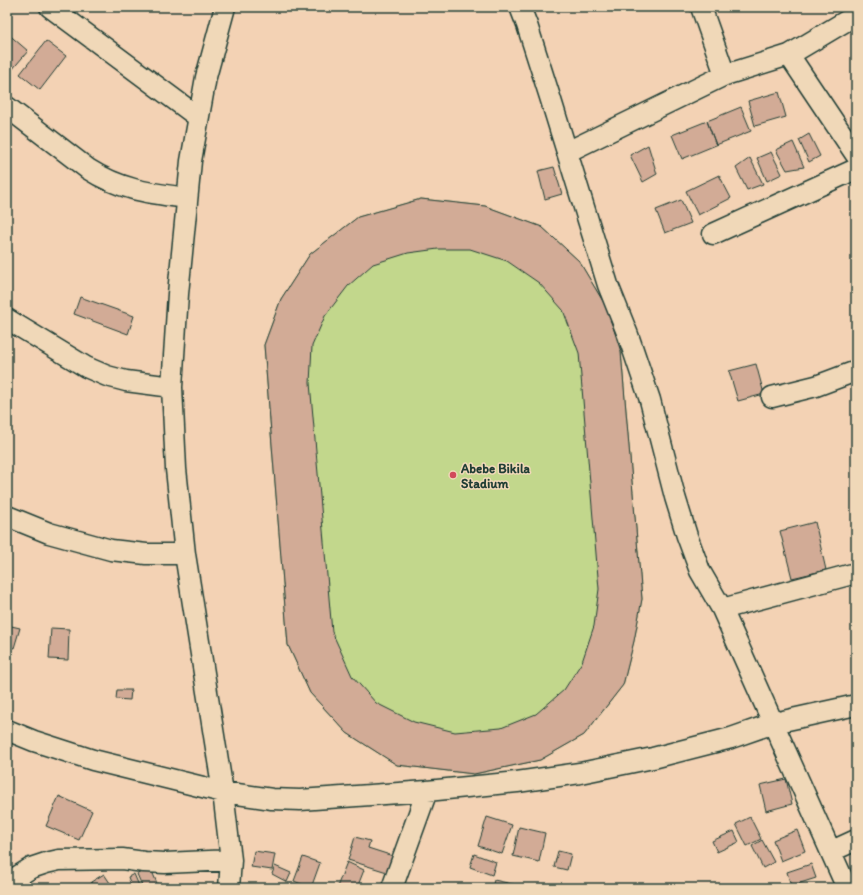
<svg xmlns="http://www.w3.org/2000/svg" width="863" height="895" viewBox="0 0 863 895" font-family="Itim,sans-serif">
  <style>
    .green { fill: #c2d78c; stroke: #708a60 }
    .building { fill: #d2ab96; stroke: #1f3d34; fill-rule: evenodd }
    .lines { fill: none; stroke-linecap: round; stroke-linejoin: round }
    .street-casing { stroke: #1f3d34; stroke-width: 23 }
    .street { stroke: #f0d8b8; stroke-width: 20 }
    .poi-dot { fill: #d1495b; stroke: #f0d8b8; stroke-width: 1.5 }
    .labels { text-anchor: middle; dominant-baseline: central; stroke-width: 3; stroke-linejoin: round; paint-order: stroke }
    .poi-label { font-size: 13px; font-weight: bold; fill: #1f3d34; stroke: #f0d8b8; text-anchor: start }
  </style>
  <rect width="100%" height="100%" fill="#f3d2b4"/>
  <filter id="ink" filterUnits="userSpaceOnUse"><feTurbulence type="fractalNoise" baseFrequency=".025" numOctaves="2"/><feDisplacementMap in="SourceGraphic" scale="8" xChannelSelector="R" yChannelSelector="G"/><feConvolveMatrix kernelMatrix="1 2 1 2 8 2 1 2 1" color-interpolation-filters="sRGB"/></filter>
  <g filter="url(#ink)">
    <path class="green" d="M421,199l64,7 57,21 37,34 28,47 14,44 21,247 -8,42 -11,44 -39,50 -44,25 -66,14 -77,-9 -50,-32 -37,-40 -22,-48 -24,-300 17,-46 29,-45 48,-37z"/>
    <path class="building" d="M7,33l21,18 -17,20 -4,-4z
      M46,41l20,15 -26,34 -20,-16z
      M779,92l7,25 -31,9 -7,-25z
      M741,107l10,24 -35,14 -9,-24z
      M707,121l9,24 -34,14 -10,-24z
      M809,134l11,22 -11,6 -10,-22z
      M793,142l11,25 -17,3 -11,-20z
      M648,145l9,29 -14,8 -13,-27z
      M771,152l11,22 -15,7 -10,-23z
      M750,158l13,26 -16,6 -11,-22z
      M554,167l8,27 -17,5 -7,-28z
      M719,175l12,23 -33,17 -12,-24z
      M421,199l64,7 57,21 37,34 28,47 14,44 21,247 -8,42 -11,44 -39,50 -44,25 -66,14 -77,-9 -50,-32 -37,-40 -22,-48 -24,-300 17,-46 29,-45 48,-37zM438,249h32l37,12 32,22 24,27 16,43 20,236 -5,37 -12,36 -18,28 -28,24 -35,14 -46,4 -41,-10 -38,-19 -24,-27 -20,-44 -22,-249 2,-37 13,-30 23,-30 25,-22 35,-11z
      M681,200l10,23 -26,10 -9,-23z
      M80,297l54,19 -6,18 -54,-20z
      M756,364l8,30 -26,7 -9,-30z
      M815,522l11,48 -34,8 -12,-47z
      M7,625l13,3 -6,20 -7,-2z
      M51,628l18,1 -1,31 -19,-1z
      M117,690h14l-1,10 -14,-1z
      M786,779l6,25 -26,7 -6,-26z
      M59,796l33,15 -13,29 -33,-14z
      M487,817l25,8 -10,29 -24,-8z
      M750,817l11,22 -14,7 -11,-22z
      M519,827l26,6 -6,29 -26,-6z
      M797,830l8,21 -24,10 -8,-21z
      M734,831l5,11 -22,10 -5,-11z
      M355,837l15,4 -2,7 25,8 -6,16 -39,-12z
      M762,840l12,22 -11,6 -11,-22z
      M254,851l21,3 -3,16 -21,-3z
      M558,851l13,3 -4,16 -13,-3z
      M474,854l22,8 -4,13 -22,-8z
      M303,857l17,6 -9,25 -17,-7z
      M347,862l17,8 -7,18 -20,-1z
      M811,864l5,14 -25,8 -4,-14z
      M275,866l16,7 -4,9 -15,-8z
      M151,869l8,19h-16l-6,-14z
      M104,874l8,12 -2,2h-15l-4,-6z
      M134,874l6,14h-8l-4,-11z
      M494,880l31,7 -1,1h-32z
      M249,884l12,2v2h-13z"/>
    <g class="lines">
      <g class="street-casing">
        <path id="street" d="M50,7l148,110
          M225,7l-19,70 -15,84 -13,133 -6,93 4,82 9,85 38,238 8,68 -2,28
          M520,7l7,18 23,72 58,188 20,50 22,65 25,97 12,39 13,35 22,38 125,279
          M701,7l24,68
          M789,55l67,100
          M7,107l81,62c33,21 61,24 99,29
          M567,152l158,-77 64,-20 67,-40
          M713,234l143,-65
          M7,319l79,48 21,9 19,5 46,6
          M772,397l44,-11 40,-15
          M7,516l42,17 62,17 35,4h39
          M722,609l134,-36
          M7,730l27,11 59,19 130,32 49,7 28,1 127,-9 90,-9 63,-9 73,-15 78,-20 43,-15 82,-18
          M832,851l24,-11
          M7,883l24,-15 15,-5 13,-3 63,-1 22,3 21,1 66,-3
          M392,888l35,-97"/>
      </g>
      <use href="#street" class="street"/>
    </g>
  </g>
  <circle class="poi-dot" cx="453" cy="475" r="4"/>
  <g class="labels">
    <g class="poi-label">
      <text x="461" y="468">Abebe Bikila<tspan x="461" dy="15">Stadium</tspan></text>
    </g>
  </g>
  <rect width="863" height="895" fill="none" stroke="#f0d8b8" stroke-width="24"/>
  <rect x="12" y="12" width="839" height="871" fill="none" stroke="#1f3d34" stroke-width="1.5" filter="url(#ink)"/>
</svg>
